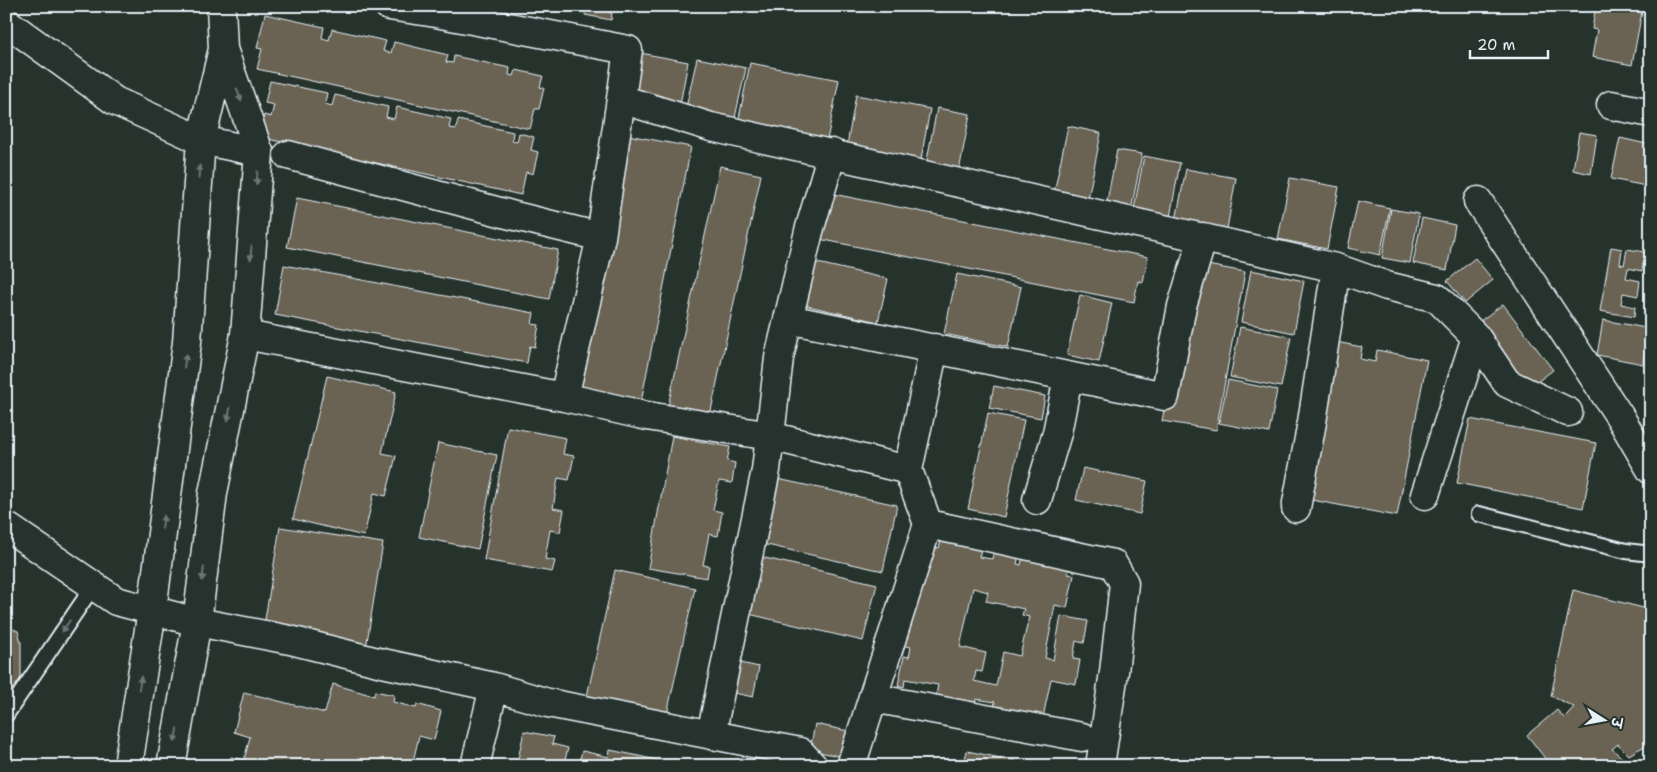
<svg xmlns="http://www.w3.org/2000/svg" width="1657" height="772" viewBox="0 0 1657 772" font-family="'Shantell Sans','Playpen Sans Deva',sans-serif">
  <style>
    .building { fill: #6a6352; stroke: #e8f1f8; fill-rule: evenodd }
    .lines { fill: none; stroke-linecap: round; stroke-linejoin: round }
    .service-casing { stroke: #e8f1f8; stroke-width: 18 }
    .minor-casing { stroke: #e8f1f8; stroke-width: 31 }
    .tertiary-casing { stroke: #e8f1f8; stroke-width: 31 }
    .secondary-casing { stroke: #e8f1f8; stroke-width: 31 }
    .service { stroke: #26332d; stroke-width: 14 }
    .minor { stroke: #26332d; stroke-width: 28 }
    .tertiary { stroke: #26332d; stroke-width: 28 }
    .secondary { stroke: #26332d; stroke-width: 28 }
    .oneway { fill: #6a7674 }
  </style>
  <rect width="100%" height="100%" fill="#26332d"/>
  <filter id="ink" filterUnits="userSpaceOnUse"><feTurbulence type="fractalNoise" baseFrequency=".02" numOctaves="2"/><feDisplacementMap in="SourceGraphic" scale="10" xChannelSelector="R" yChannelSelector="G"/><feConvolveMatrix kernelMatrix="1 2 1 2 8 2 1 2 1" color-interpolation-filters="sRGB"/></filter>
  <g filter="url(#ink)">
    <path class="building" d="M586,6h22l-1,6 5,1 -1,7 -26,-5z
      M1601,6h42l-11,59 -40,-8 5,-27 -5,-1 3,-18 5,1z
      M265,14l59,13 -2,11 7,2 3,-11 54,12 -3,10 8,2 3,-11 54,13 -2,7 7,1 1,-7 56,12 -1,7 5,1 2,-6 27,6 -3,11 4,1 -5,21h-4l-5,20 -273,-60 5,-20 -5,-1z
      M630,51l58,11 -9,48 -58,-11z
      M697,58l49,10 -12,54 -49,-10z
      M750,63l89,17 -12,60 -89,-17z
      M270,81l57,12 -2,11 7,2 3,-11 53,12 -2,10 8,2 3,-12 54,12 -2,9 7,1 2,-9 55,12 -1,9 5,1 2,-9 15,4 -3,13 7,2 -5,22 -7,-2 -5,23 -262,-58 5,-22 7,2 3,-12 -9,-2z
      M856,95l74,14 -10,56 -74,-14z
      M937,108l33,6 -11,57 -33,-6z
      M1068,126l33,7 -13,66 -34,-6z
      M1579,132l18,3 -6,39 -18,-4z
      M628,135l63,12 -50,255 -62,-12z
      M1620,138l31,7v42l-40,-8z
      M1117,150l25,4 -11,57 -25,-5z
      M1144,156l36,7 -10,54 -36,-8z
      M720,166l41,9 -52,245 -42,-9z
      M1186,169l50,9 -9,51 -51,-9z
      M1290,178l49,9 -12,62 -49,-10z
      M813,190l335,67 -5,25 -5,-1 -4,21 -330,-66z
      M297,198l261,52 -9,49 -262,-52z
      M1358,201l32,7 -10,47 -32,-7z
      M1391,209l28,5 -9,49 -28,-5z
      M1422,218l33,7 -8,45 -34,-7z
      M1611,247l11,2 -2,15 4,1 3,-16 18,3 -3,19 -14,-3 -2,10 14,3 -2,15 -15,-3 -2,11 14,3 -1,10 -34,-6z
      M1475,258l18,22 -28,23 -18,-22z
      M800,259l88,20 -10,43 -87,-20z
      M1191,262l54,10 -29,158 -54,-9z
      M284,265l250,48 -2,11 7,1 -4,22 -5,-1 -3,17 -252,-48z
      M1251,270l53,11 -10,52 -53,-11z
      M957,274l64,13 -13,60 -64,-13z
      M1080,295l32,8 -13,59 -32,-7z
      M1503,304l50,66 -32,24 -50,-66z
      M1603,320l48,9v22l-6,-1 -2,14 -46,-9z
      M1240,327l51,10 -10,50 -51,-10z
      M1331,341l31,6 -2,12 15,3 2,-12 50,10 -30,156 -96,-18z
      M327,376l69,16 -14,61 14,3 -10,40 -12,-3 -10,43 -71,-17z
      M1228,380l49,10 -8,43 -50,-10z
      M994,386l51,10 -4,22 -52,-10z
      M988,413l36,7 -20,97 -36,-8z
      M1470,419l126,24 -13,65 -126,-25z
      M508,427l58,11 -3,16 11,2 -5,24 -11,-2 -5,30 11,2 -4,22 -10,-2 -5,29 10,2 -3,11 -68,-12z
      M672,436l58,11 -3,14 8,2 -3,20 -13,-2 -6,29 9,2 -4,24 -9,-2 -6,31 6,1 -2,12 -59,-10z
      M438,443l59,12 -19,94 -59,-12z
      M1083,468l64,13 -7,33 -64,-14z
      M764,476l133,29 -14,66 -134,-30z
      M280,527l103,16 -18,111 -103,-16z
      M941,541l40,8 -2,8 13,2 2,-9 25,5 -2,9 4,1 2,-9 47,10 -2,8 6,1 -7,33 -12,-3 -10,53 8,2 8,-44 27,5 -4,22 -8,-2 -3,18 7,1 -4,24 -25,-5 -9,43 -49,-10 2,-10 -19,-3 -2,9 -39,-8 3,-15 -33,-6 -1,8 -6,-2 6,-29 5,1 2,-10 -31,-6 9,-46h3l3,-14 23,5 8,-40 13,2zM973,588l15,4 -2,9 38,8 -2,6 7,2 -9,39 -17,-4 -7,34 -22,-5 2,-10 6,1 4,-19 -26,-6z
      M748,554l129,30 -14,57 -127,-30z
      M615,570l80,18 -28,126 -80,-18z
      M1573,590l78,20v132l-22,13 -11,-11 -6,5 17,15 -2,2h-76l-24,-31 30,-25 7,8 10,-11 -23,-11z
      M6,626l12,5 3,11v47l-9,1v10l-6,4z
      M727,660l32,7 -6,30 -33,-7z
      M333,684l41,12 1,-5 19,4 -1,7 23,6 1,-4 24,7 -7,29 -15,-4 -7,30h-60l1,-5 -8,-2 -2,7h-114l2,-9 13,3 6,-23 -16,-5 10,-40 81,21z
      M815,724l33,7 -5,26 -33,-7z
      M524,731l30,6 -2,7 16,4 -3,12 14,3 3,-12 27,6 1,-7 52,11 -1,5 -144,-2z
      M967,751l72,15h-76z"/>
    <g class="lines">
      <g class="service-casing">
        <path id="service" d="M1479,514l147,37 25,3
          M6,715l88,-130"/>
      </g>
      <g class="minor-casing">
        <path id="minor" d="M389,6l47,7 192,37 -27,187 -37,160
          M6,22l109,79 86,39 58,12
          M621,99l90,28 625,141 51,18 50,12 39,39 31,46 61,29
          M1611,105l40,8
          M288,155l223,60 90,22
          M1478,201l142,216 31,53
          M788,319l377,77 17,-90 21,-69
          M245,335l319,62 83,19 123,20 138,34 26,-122
          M1425,495l51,-158
          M1037,500l20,-67 11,-56
          M1296,508l16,-86 24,-154
          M928,524l185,40 11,19 -10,89 -14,94
          M197,622l93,18 88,22 116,25 54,16 252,49 13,14
          M873,698l209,39
          M711,735l55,-265 13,-112 30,-127 23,-78
          M475,766l19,-79
          M851,766l77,-242 -20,-54"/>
      </g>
      <g class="tertiary-casing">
        <path id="tertiary" d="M6,526l110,75 81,21"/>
      </g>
      <g class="secondary-casing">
        <path id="secondary" d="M128,766l24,-156 35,-268 14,-202 22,-91 -2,-43
          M171,766l26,-144 16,-129 32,-158 14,-183 -36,-103"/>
      </g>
      <use href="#service" class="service"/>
      <use href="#minor" class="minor"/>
      <use href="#tertiary" class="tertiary"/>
      <use href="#secondary" class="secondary"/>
    </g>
    <defs><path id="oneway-solid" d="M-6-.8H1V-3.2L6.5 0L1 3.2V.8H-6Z" transform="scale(1.25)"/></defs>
    <g class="oneway">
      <use href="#oneway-solid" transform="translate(239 95) rotate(71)"/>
      <use href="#oneway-solid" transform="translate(199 172) rotate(-86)"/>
      <use href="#oneway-solid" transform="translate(257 178) rotate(94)"/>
      <use href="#oneway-solid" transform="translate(251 253) rotate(94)"/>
      <use href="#oneway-solid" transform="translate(185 361) rotate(-82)"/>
      <use href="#oneway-solid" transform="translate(229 414) rotate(101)"/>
      <use href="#oneway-solid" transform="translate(163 522) rotate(-82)"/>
      <use href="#oneway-solid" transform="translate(203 574) rotate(97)"/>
      <use href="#oneway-solid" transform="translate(66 626) rotate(124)"/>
      <use href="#oneway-solid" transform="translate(140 683) rotate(-81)"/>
      <use href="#oneway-solid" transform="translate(176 735) rotate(100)"/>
    </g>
  </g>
  <rect width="1657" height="772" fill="none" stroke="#26332d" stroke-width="25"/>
  <rect x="12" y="12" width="1632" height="747" fill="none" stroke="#e8f1f8" stroke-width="2" filter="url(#ink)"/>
  <g transform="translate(1604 720) rotate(101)" stroke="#26332d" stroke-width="4" paint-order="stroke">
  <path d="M0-4L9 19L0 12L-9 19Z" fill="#e8f1f8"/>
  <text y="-8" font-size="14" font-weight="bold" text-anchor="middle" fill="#e8f1f8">उ</text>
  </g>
  <path d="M1470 50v8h78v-8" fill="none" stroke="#e8f1f8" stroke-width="2.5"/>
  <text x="1477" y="50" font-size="15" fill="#e8f1f8" stroke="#26332d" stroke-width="4" paint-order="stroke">20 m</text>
</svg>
